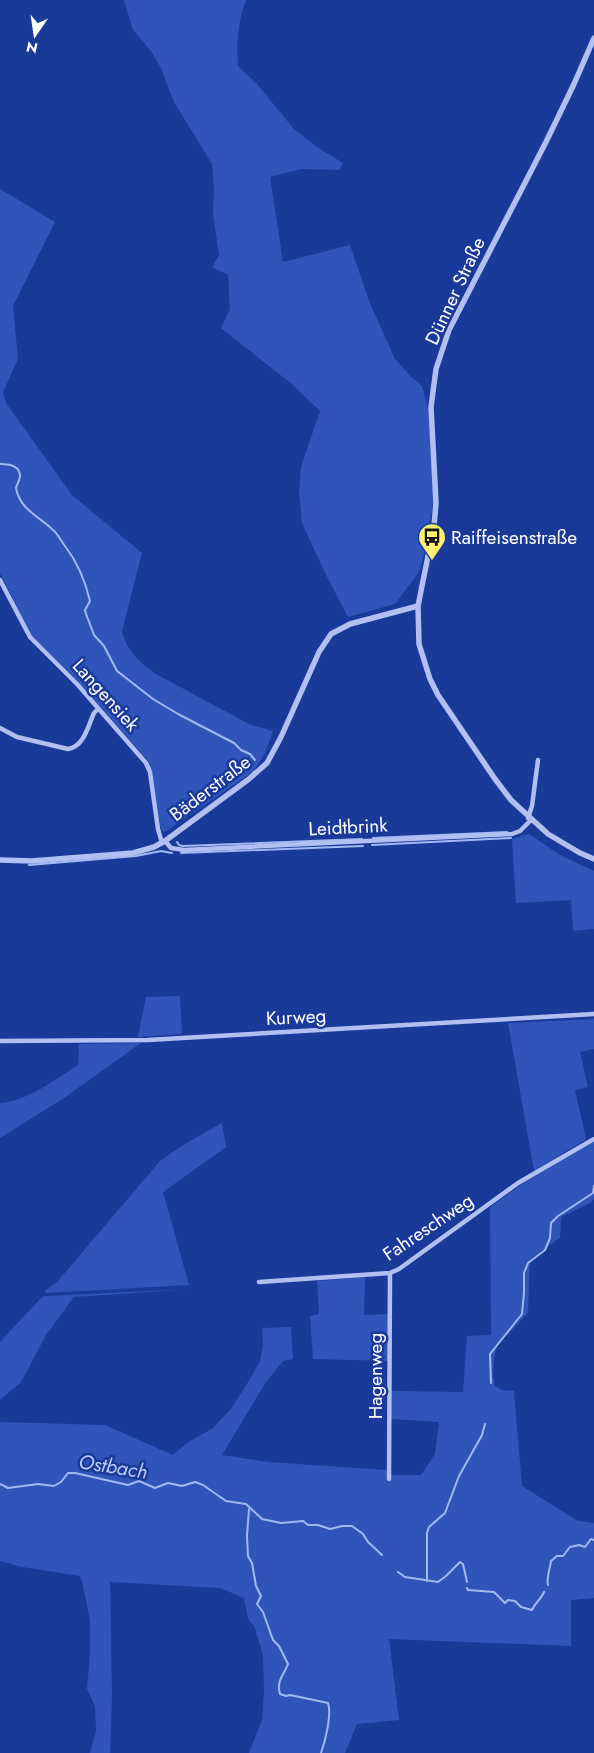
<svg xmlns="http://www.w3.org/2000/svg" width="594" height="1753" viewBox="0 0 594 1753" font-family="Jost,sans-serif">
  <style>
    .green { fill: #3054ba }
    .lines { fill: none; stroke-linecap: round; stroke-linejoin: round }
    .stream { stroke: #a3b9f3; stroke-width: 2 }
    .minor { stroke: #b0c1f1; stroke-width: 4.5 }
    .tertiary { stroke: #b0c1f1; stroke-width: 5.5 }
    .labels { text-anchor: middle; dominant-baseline: central; stroke-width: 5; stroke-linejoin: round; paint-order: stroke }
    .street-label { font-size: 19px; fill: #fff; stroke: #1a3a9a }
    .poi-label { font-size: 19px; fill: #fff; stroke: #1a3a9a; text-anchor: start }
    .water-label { font-size: 20px; font-style: italic; fill: #bcccf8; stroke: #1a3a9a }
  </style>
  <rect width="100%" height="100%" fill="#1a3a9a"/>
  <path class="green" d="M124,0h122c-8,22 -10,43 -8,66l19,18 37,45 23,18 26,16 -4,7 -37,-1 -32,8 13,85 67,-17 19,56 26,58 16,18 11,9 6,22 6,90 -10,57 -5,17 -24,32 -47,13 -20,-38 -26,-56 -3,-31 2,-25 19,-56 -27,-26 -72,-57 9,-19 -2,-34 -16,-8 7,-12 -6,-41 1,-24 -2,-26 -38,-62 -13,-34 -10,-17 -18,-21z
    M0,189l55,33 -42,84 5,53 -15,33 3,11 66,92 70,58 -20,78c4,19 18,32 34,43l95,51 22,6 -8,22 -12,19 -88,60 -4,-2 -9,-58 -4,-11 -70,-80 -47,-46 -31,-62z
    M529,834l31,21 34,16v58l-21,2 -2,-31 -55,3 -4,-64z
    M180,996l2,38 -44,3 8,-40z
    M594,1019v30l-14,3 8,35 -13,3 11,49 -52,32 -26,-148z
    M141,1043l-77,55 -64,40v-35c28,-2 54,-23 78,-38l1,-21z
    M222,1123l4,24 -63,45 26,93 -143,8 -1,-2 12,-9 103,-121 23,-16z
    M594,1141v58l-4,4 -29,14 -1,21 -30,21 -2,54 -31,33 -3,13 -1,17 2,10 7,4 12,1 8,95 56,35 16,2v75l-23,2v46l-182,-7 10,81 -42,4 -12,29h-96l13,-33 2,-27 -1,-38 -9,-29 -6,-7 -4,-21 -24,-10 -110,-6 2,114 -2,57h-20l6,-22 -1,-25 -8,-17 3,-35v-34l-8,-39 -2,-5 -58,-9 -22,-6v-139l105,3 68,30 14,-12 26,-15 18,-19 19,-30 10,-18 3,-16 -1,-17 29,-1 2,32 -10,2 -17,21 -44,73 46,7 119,8 1,5h33l14,-21 4,-32 -48,-3v-28l72,1 4,-56 24,-1 -1,-128 32,-23z
    M365,1277l-1,38 24,-1v47l-75,-2 -3,-43 9,-2 -2,-33z
    M190,1289l-116,8 -28,38 -25,47 -21,18v-58l42,-45 3,-1z"/>
  <g class="lines">
    <path class="stream" d="M0,464c8,0 20,1 20,12 0,4 -3,8 -4,12 4,22 23,28 37,42 5,4 8,11 12,16 13,17 20,34 25,55l-5,9 1,4 8,21 10,11 13,25 36,28 25,15 56,29 7,7 9,4 5,6
      M373,838l134,-6
      M177,842l2,3 4,1 179,-7
      M372,845l139,-7
      M181,853l182,-7
      M29,865l107,-9 25,-5 11,2
      M491,1383l-1,-29 32,-40 2,-21v-20l4,-10 17,-13 5,-12 1,-15 7,-7 35,-23 1,-7
      M0,1484l8,4 30,-4 16,2 7,-4 7,-9h7l53,12 11,-4 16,7 13,-5 14,3 13,-4 8,3 23,16 20,3 16,15 19,4 22,-2 5,4h10l12,4 12,-3h10l11,8 5,8 14,13
      M249,1509l-2,27 1,20 4,7 4,23 5,10 -4,8 6,8 10,28 6,6 9,18c-4,11 -12,17 -8,30l6,2 4,-1 38,8c4,11 -3,39 -7,50
      M398,1572l7,5 33,5 8,-6 14,-14 3,2 4,18
      M427,1581v-48l2,-6 16,-14 14,-37 23,-41 3,-11
      M548,1585c-2,-8 2,-15 3,-24l6,-5h6l7,-9 9,-2 6,2 6,-8 3,1
      M467,1588l1,2 26,2 11,11 3,-3 7,1 6,6 11,3c3,-7 9,-11 12,-18"/>
    <path class="minor" d="M0,580l30,57 47,47 69,79 4,9 8,57 4,14
      M0,728l17,9 51,12c16,-2 20,-23 26,-36l4,-4
      M528,818l4,-12 6,-46
      M165,841l6,7 13,2 328,-16 8,-3 11,-11
      M0,1041l148,-1 446,-26
      M259,1282l131,-9 9,-4 119,-86 76,-44
      M389,1479l1,-206"/>
    <path class="tertiary" d="M594,38l-20,46 -28,58 -97,188 -13,39 -5,38 5,96 -2,23 -16,80 1,38 11,35 8,16 57,84 16,21 37,34 32,19 14,6
      M0,860l32,1 101,-8 21,-6 11,-6 84,-62 18,-16 14,-26 38,-85 12,-18 19,-10 68,-18"/>
  </g>
  <defs>
    <g id="bus-pin" transform="scale(1.4375)"><path d="M0 17L-7.5 6A9.5 9.5 0 1 1 7.5 6Z" fill="#fff170" stroke="#1a3a9a"/><path d="M-5-6H5V4H4V6H2V4H-2V6H-4V4H-5ZM-3.5-4V0h7V-4ZM-3.5 1.2v1.5H-2V1.2ZM2 1.2v1.5H3.5V1.2Z" fill="#111"/></g>
  </defs>
  <g fill-rule="evenodd">
    <use href="#bus-pin" x="432" y="537"/>
  </g>
  <g class="labels">
    <g class="street-label">
      <text transform="translate(455 291) rotate(-65)">Dünner Straße</text>
      <text transform="translate(106 695) rotate(48)">Langensiek</text>
      <text transform="translate(210 788) rotate(-37)">Bäderstraße</text>
      <text transform="translate(348 827) rotate(-3)">Leidtbrink</text>
      <text transform="translate(296 1017) rotate(-3)">Kurweg</text>
      <text transform="translate(428 1227) rotate(-34)">Fahreschweg</text>
      <text transform="translate(375 1376) rotate(-90)">Hagenweg</text>
    </g>
    <g class="poi-label">
      <text x="451" y="537">Raiffeisenstraße</text>
    </g>
    <g class="water-label">
      <text transform="translate(113 1467) rotate(9)">Ostbach</text>
    </g>
  </g>
  <g transform="translate(35 35) rotate(193)" stroke="#1a3a9a" stroke-width="4" paint-order="stroke">
  <path d="M0-4L9 19L0 12L-9 19Z" fill="#ffffff"/>
  <text y="-8" font-size="14" font-weight="bold" text-anchor="middle" fill="#ffffff">N</text>
  </g>
</svg>
